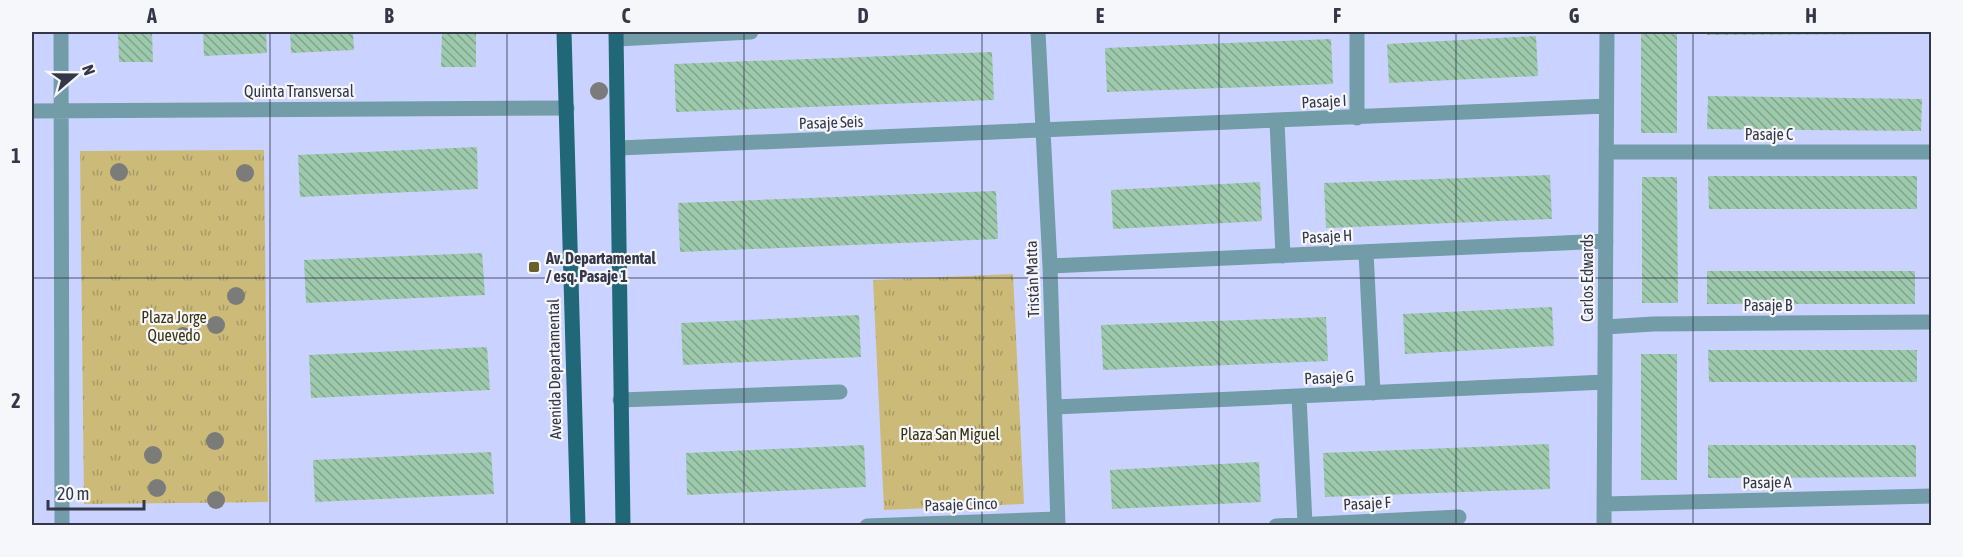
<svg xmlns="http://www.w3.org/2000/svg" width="1963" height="557" viewBox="0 0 1963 557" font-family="'Asap Condensed',sans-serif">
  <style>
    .park { fill: url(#park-tufts) }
    .building { fill: url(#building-back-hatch) }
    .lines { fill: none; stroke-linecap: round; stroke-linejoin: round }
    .service { stroke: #729ca7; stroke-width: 15 }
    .pedestrian { stroke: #729ca7; stroke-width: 15 }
    .minor { stroke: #729ca7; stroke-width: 15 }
    .primary { stroke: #206777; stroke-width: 15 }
    .tree { fill: #7b7b7a }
    .grid { fill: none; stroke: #343748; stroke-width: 1.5; stroke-opacity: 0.55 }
    .poi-dot { fill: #6a5e2a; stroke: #f6f7fb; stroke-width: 2 }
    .labels { text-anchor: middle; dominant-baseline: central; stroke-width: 4.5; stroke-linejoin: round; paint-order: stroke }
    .street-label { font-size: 16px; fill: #343748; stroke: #f6f7fb }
    .poi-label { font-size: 16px; font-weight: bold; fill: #343748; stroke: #f6f7fb; text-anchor: start }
    .park-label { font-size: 16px; fill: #3b330e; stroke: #f6f7fb }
    .neatline { fill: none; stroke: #343748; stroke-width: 2 }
    .grid-label { font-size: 20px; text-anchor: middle; font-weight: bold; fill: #343748 }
  </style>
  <defs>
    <pattern id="park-tufts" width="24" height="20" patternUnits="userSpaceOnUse" patternTransform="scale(1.5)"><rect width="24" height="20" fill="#ccbb78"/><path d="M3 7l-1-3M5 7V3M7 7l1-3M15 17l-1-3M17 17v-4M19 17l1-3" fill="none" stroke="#a69964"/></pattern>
    <pattern id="building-back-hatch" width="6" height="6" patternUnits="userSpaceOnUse" patternTransform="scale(1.5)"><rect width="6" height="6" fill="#9dc9ac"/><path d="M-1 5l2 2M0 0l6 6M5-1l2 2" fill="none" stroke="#81a48e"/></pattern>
  </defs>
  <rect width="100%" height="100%" fill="#cad3ff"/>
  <path class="park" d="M264,150l4,352 -184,2 -4,-353z
    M1013,274l11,230 -140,6 -11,-230z"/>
  <path class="building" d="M118,32h34l1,30h-34z
    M203,32h63l1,21 -63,3z
    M290,32h63l1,18 -63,3z
    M442,32h34v35h-35z
    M1641,32h36v101h-36z
    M1707,32h204v2l-204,1z
    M1536,36l2,40 -149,7 -2,-39z
    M1331,39l2,45 -226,8 -2,-44z
    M992,52l2,48 -318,12 -2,-48z
    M1708,96l214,3 -1,32 -214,-2z
    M477,147l1,42 -178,8 -2,-42z
    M1550,175l2,44 -226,9 -2,-45z
    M1708,176h209v33h-208z
    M1642,177h35l1,126h-36z
    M1260,182l2,39 -149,8 -2,-39z
    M996,191l2,48 -318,13 -2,-49z
    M482,253l3,42 -179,8 -2,-43z
    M1707,271h208v33h-208z
    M1552,307l2,39 -149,8 -2,-40z
    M859,315l2,42 -178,8 -2,-42z
    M1326,317l2,44 -225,9 -2,-45z
    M487,347l3,43 -179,8 -2,-43z
    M1708,350h209v32h-208z
    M1641,354h36v126h-36z
    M1549,444l1,45 -225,8 -2,-44z
    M864,445l2,42 -179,8 -1,-42z
    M1708,445h208v32l-208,1z
    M491,452l3,42 -179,8 -2,-42z
    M1259,462l2,40 -149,7 -2,-39z"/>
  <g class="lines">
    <path class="service" d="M620,400l220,-8"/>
    <path class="pedestrian" d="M617,39l134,-7"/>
    <path class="minor" d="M61,32l1,494
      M1038,32l12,234 8,260
      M32,111l535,-3
      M1357,118v-86
      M1277,121l6,135
      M619,148l987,-42
      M1606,152h326
      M1366,252l7,141
      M1050,266l556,-25
      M1605,327l48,-3 279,-2
      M1299,396l6,128
      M1055,407l550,-25
      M1604,504l328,-8
      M867,526l190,-7
      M1276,526l183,-9
      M1604,526l3,-494"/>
    <path class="primary" d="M564,32l14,494
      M616,32l7,494"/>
  </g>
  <g class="tree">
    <circle cx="599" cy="91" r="9"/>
    <circle cx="119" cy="172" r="9"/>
    <circle cx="245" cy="173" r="9"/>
    <circle cx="236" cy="296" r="9"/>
    <circle cx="216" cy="325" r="9"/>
    <circle cx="183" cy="336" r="9"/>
    <circle cx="215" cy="441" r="9"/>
    <circle cx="153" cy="455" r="9"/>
    <circle cx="157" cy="488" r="9"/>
    <circle cx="216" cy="500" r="9"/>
  </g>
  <path class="grid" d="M270,32v494M507,32v494M744,32v494M982,32v494M1219,32v494M1456,32v494M1693,32v494M32,278h1900"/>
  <rect class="poi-dot" x="528" y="261" width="12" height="12" rx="3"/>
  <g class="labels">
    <g class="street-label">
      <text x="299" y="91">Quinta Transversal</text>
      <text transform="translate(1324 101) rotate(-3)">Pasaje I</text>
      <text transform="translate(831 122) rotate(-2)">Pasaje Seis</text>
      <text x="1769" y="134">Pasaje C</text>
      <text transform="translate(1327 236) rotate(-3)">Pasaje H</text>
      <text transform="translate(1587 278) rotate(-90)">Carlos Edwards</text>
      <text transform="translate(1032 279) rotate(-92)">Tristán Matta</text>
      <text x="1768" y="305">Pasaje B</text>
      <text transform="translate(554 369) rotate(-91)">Avenida Departamental</text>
      <text transform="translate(1329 377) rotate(-3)">Pasaje G</text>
      <text transform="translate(1767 482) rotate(-1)">Pasaje A</text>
      <text transform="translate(1367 503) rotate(-3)">Pasaje F</text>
      <text transform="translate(961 504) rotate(-2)">Pasaje Cinco</text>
    </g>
    <g class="poi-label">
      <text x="546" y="258">Av. Departamental<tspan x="546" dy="18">/ esq. Pasaje 1</tspan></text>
    </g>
    <g class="park-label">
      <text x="174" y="317">Plaza Jorge<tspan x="174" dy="18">Quevedo</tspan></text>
      <text x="950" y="434">Plaza San Miguel</text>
    </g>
  </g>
  <rect width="1963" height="557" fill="none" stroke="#f6f7fb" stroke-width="66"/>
  <g transform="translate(75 75) rotate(70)" stroke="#f6f7fb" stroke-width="4.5" paint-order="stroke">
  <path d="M0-4.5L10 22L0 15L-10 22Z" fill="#343748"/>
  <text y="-9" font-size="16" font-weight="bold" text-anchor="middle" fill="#343748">N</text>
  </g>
  <path d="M48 500v9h96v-9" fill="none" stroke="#343748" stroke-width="3"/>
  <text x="57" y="500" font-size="18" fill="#343748" stroke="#f6f7fb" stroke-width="4.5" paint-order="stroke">20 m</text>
  <rect x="33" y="33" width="1897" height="491" class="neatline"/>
  <g class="grid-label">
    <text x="152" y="23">A</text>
    <text x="389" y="23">B</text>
    <text x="626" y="23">C</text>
    <text x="863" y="23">D</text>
    <text x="1100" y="23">E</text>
    <text x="1337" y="23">F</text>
    <text x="1574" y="23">G</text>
    <text x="1811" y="23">H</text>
    <text x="16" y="163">1</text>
    <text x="16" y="408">2</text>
  </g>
</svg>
